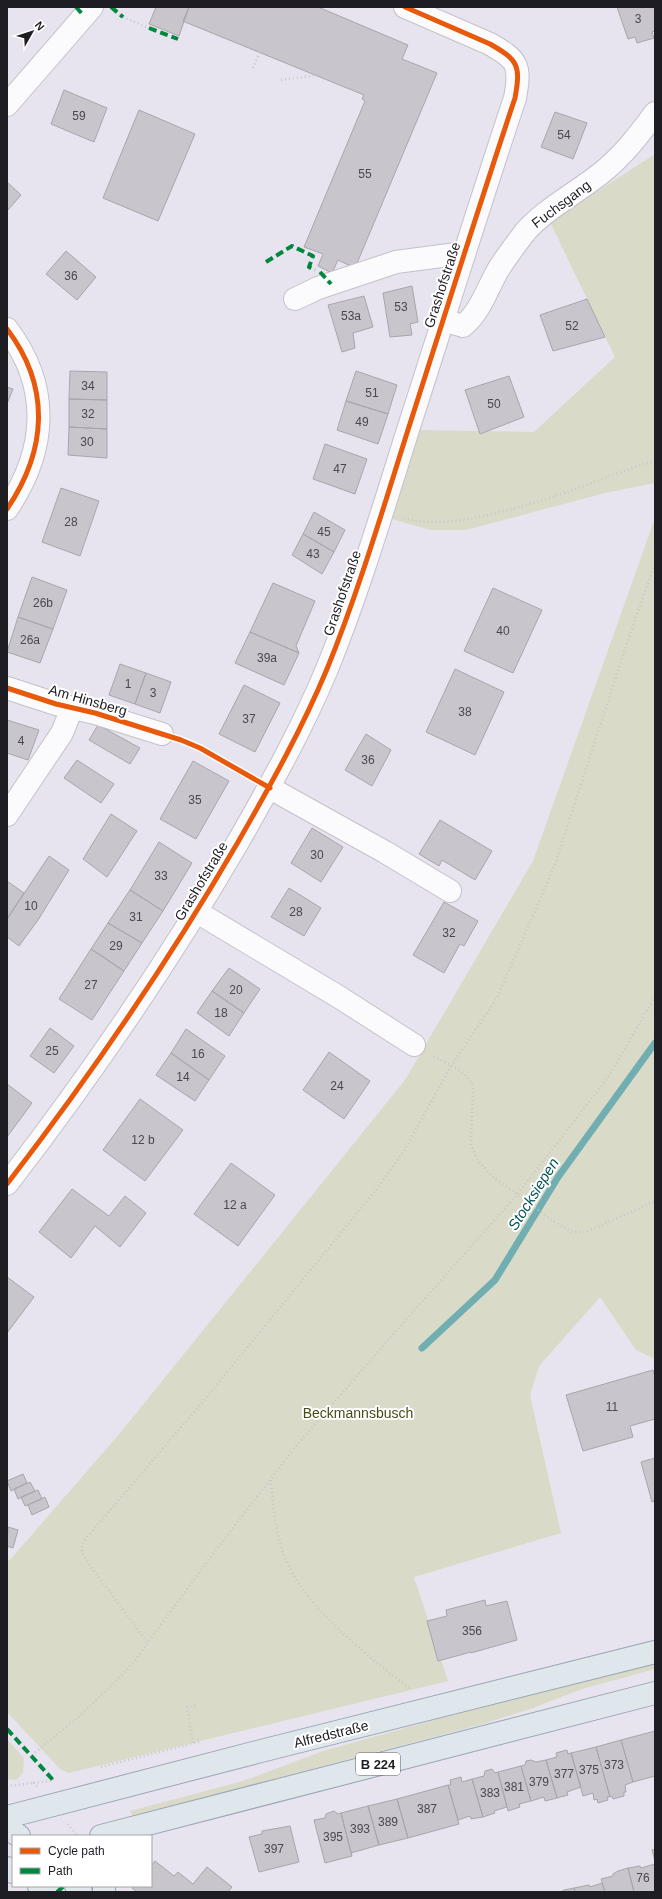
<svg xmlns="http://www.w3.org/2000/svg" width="662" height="1899" viewBox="0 0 662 1899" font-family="Arial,sans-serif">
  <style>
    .green { fill: #d9dac7 }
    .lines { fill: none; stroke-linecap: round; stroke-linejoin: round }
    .stream { stroke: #71aeb2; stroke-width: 7 }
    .building { fill: #c9c5cd; stroke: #a9a5ad }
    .minor-casing { stroke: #c3c1c9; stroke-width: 24 }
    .major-casing { stroke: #98a4b2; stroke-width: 24 }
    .path { stroke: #c8c7ca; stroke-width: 2.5; stroke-dasharray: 1 3; stroke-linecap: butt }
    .minor { stroke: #fbfbfd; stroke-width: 22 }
    .major { stroke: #dfe7ed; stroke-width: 22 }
    .quiet { stroke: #00873e; stroke-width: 4; stroke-dasharray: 8 4; stroke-linecap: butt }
    .cycleway-casing { stroke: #fff; stroke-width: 8 }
    .cycleway { stroke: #e8590c; stroke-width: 5 }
    .labels { text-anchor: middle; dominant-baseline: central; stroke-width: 4; stroke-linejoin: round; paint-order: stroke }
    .number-label { font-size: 12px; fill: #4a474e }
    .shield { fill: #fff; stroke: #626166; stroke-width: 1 }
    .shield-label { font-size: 13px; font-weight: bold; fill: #1f1d24 }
    .street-label { font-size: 14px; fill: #1f1d24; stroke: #fff }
    .park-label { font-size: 14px; fill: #484a1a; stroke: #fff }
    .water-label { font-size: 15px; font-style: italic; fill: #045556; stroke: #fff }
  </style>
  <rect width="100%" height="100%" fill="#e7e4ef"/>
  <path class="green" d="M655,154v329l-50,10 -139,37h-36l-38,-11 28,-89 114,2 81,-75 -65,-135z
    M655,518v847l-2,-7 -17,-8 -36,-53 -61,69 -9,29 31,138 -147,44 34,104 -379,92 -9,-4 -53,-57v-153l2,2 112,-129 284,-352 128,-219z
    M655,1664v5l-73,20 -49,19 -50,16 -351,92 -2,-5 113,-30 80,-30 111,-31z
    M7,1739l17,19 -1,15 -7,7 -9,-1z"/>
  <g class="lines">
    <path class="stream" d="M422,1348l73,-68 63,-103 97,-134"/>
  </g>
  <path class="building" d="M156,7h33l-10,29 -30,-12z
    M189,7h129l90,38 -6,14 35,14 -82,195 -17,-8 -6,13 -14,-7 5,-12 -19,-7 61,-146 -3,-2 2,-4 -179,-73 -2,-1z
    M617,7h38v24l-3,1 2,6 -17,5 -2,-6 -7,2z
    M64,90l43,18 -13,34 -43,-18z
    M139,110l56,24 -37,87 -55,-23z
    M555,112l32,11 -14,36 -32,-12z
    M7,182l14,13 -14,16z
    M66,251l30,26 -19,23 -31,-26z
    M412,286l6,36 -8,2 2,11 -22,2 -7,-44z
    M364,296l9,31 -20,6 2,15 -13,4 -14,-47z
    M587,299l18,38 -52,14 -13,-36z
    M70,371l37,1v28l-38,-1z
    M356,371l41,14 -9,29 -42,-13z
    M509,376l15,41 -44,17 -15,-44z
    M7,387l6,2 -6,15z
    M69,399l38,1v29l-38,-2z
    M346,401l42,13 -10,30 -41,-14z
    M69,427l38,2v29l-39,-3z
    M325,444l42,15 -12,35 -42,-15z
    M61,488l38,13 -19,55 -38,-14z
    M314,512l31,18 -11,22 -31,-18z
    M303,534l31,18 -12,22 -30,-19z
    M32,577l35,13 -14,39 -35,-12z
    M273,583l42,18 -19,45 3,7 -49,-21z
    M493,588l49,22 -29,63 -49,-22z
    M18,617l35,12 -13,34 -33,-11z
    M250,632l49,21 -15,32 -49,-22z
    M120,664l26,9 -11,31 -26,-9z
    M455,669l49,23 -29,63 -49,-23z
    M146,673l25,9 -11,31 -25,-9z
    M244,685l36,18 -25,49 -36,-18z
    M7,720l32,10 -11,30 -21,-7z
    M98,725l42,23 -10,16 -41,-24z
    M366,734l25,16 -19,36 -27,-16z
    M77,760l37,24 -13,19 -37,-25z
    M193,761l36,20 -33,58 -36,-20z
    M111,814l26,17 -30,46 -24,-18z
    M440,820l52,31 -17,29 -33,-20 -3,6 -20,-12z
    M312,828l31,19 -22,35 -30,-19z
    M159,842l33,21 -29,48 -33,-21z
    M49,856l20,14 -31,50 -19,26 -12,-9v-18z
    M7,881l17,12 -17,26z
    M289,888l32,20 -17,28 -33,-19z
    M130,890l33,21 -21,32 -34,-20z
    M444,902l34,19 -14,25 -4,-2 -16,29 -31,-18z
    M108,923l34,20 -18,28 -33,-22z
    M91,949l33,22 -32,49 -33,-21z
    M229,968l31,21 -16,24 -32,-22z
    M212,991l32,22 -15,23 -32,-23z
    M50,1028l24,18 -20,27 -24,-17z
    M186,1029l39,27 -16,24 -38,-27z
    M329,1052l41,29 -26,38 -41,-29z
    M171,1053l38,27 -14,21 -39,-26z
    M7,1084l25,19 -25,34z
    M140,1099l43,31 -38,51 -42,-31z
    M231,1163l44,32 -37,51 -44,-32z
    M72,1189l37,27 16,-20 21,17 -26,34 -25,-21 -24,32 -32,-26z
    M7,1277l27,20 -27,36z
    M653,1370l2,7v42l-25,7 3,11 -50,14 -17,-56z
    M655,1458v43l-3,1 -11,-40z
    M23,1474l4,9 -16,8 -4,-10z
    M30,1482l5,9 -17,8 -4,-10z
    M38,1490l4,9 -17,7 -4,-9z
    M45,1497l4,10 -17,8 -4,-10z
    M8,1527l10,3 -5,18 -6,-2z
    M485,1600l1,6 21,-5 10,39 -46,13v-1l-33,9 -11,-40 20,-5 -1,-6z
    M655,1731v45l-22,6 -12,-42z
    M621,1740l12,42 -8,3 1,7h-2v4l-11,3 -1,-3 -2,1 -14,-50z
    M596,1747l14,50h-3l1,3 -10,3 -1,-4 -3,1 -1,-7 -10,3 -12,-43z
    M567,1750l1,4 3,-1 10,34 -14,5 1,3 -11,3 -11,-38 11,-3 -1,-4z
    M531,1760l5,2 10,-2 11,38 -12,3 -1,-4 -13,4 -10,-35 4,-1 1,-4z
    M521,1766l10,35 -12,3 1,3 -12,4 -10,-39z
    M492,1769l3,4 3,-1 9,35 -13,4 1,2 -12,4 -11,-38 12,-3 1,-5z
    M461,1777l1,5 10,-3 11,38 -12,2 -1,-3 -12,4 -10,-35h3l-1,-5z
    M448,1785l11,39 -51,14 -11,-39z
    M397,1799l11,39 -29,7 -11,-39z
    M368,1806l11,39 -28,8 -10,-40z
    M334,1811l4,3 3,-1 11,43 -27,7 -11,-43 11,-2 1,-4z
    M290,1826l9,36 -40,10 -10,-35 13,-3v-3z
    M655,1849v12l-3,-11z
    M155,1861l19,15 4,-4 15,12 14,-17 25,20 -4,5h-91l-5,-4 2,-2h17v-20z
    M655,1864v28h-21l-6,-24 12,-2 1,2z
    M628,1868l6,24h-29l-4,-13 12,-3v-2l5,-3z
    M602,1883l3,9h-30l-1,-4 15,-3 1,2z
    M574,1888l1,4h-14l3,-2z"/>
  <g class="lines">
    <g class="minor-casing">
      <path id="minor" d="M7,105l85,-98
        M295,299l23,-11 78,-26 68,-9
        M443,320l20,6c18,-15 24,-37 35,-56 8,-13 18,-26 27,-38 19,-22 51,-39 75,-58 22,-17 39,-39 55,-61
        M7,329c44,58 40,121 0,180
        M7,688l49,16 39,9 67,21
        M270,788l115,64 65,39
        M7,815l55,-82 10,-25
        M197,912l142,85 75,48
        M7,1184c84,-109 162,-223 231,-342 32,-56 64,-113 89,-173 31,-76 55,-157 80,-236 36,-112 71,-224 108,-335 6,-33 3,-38 -25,-54l-85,-37"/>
    </g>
    <g class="major-casing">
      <path id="major" d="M7,1817l250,-65 398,-100
        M7,1828l12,8
        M101,1836l554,-143
        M7,1868l6,4
        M39,1886l10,6
        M76,1886l5,6
        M104,1892v-6"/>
    </g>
    <path class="path" d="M123,17l26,11
      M253,68l7,-17
      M281,80l36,-5
      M404,518c28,8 55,3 84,-3 18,-5 37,-9 55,-15 38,-11 74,-29 112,-39
      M434,1056c14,8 32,15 39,30l-2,58 7,17 15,16 63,46 16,9h14l69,-31
      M271,1480c2,25 4,50 12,73 20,54 83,101 128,137
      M147,1642l-61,-82 -5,-12 2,-6 123,-144 170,-208 28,-39 47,-85 46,-68 57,-131 76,-233 25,-70
      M193,1743l-6,-36 11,-2
      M32,1755l49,-40 39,-38 15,-17 74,-101 87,-113 115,-132 105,-118 93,-120 46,-80
      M101,1767l98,-25
      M7,1786l27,-3
      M37,1786l-3,-3 20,-3
      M68,1824l9,12"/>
    <use href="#minor" class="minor"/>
    <use href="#major" class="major"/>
    <path class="quiet" d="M76,7l8,9
      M111,7l12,10
      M149,28l29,11
      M266,262l26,-16 21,10 -4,11 6,3
      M320,272l11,12
      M7,1729l46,51
      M57,1892l7,-6"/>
    <g class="cycleway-casing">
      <path id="cycleway" d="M7,329c44,58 40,121 0,180
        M7,688l49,16 39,9 86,27 19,8 70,40
        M7,1184c84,-109 162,-223 231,-342 32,-56 64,-113 89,-173 31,-76 55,-157 80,-236 36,-112 71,-224 108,-335 6,-33 3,-38 -25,-54l-85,-37"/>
    </g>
    <use href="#cycleway" class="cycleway"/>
  </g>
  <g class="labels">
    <g class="number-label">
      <text x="638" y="19">3</text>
      <text x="79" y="116">59</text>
      <text x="564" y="135">54</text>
      <text x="365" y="174">55</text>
      <text x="71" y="276">36</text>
      <text x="401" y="307">53</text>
      <text x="351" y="316">53a</text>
      <text x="572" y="326">52</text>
      <text x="88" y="386">34</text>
      <text x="372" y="393">51</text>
      <text x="494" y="404">50</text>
      <text x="88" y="414">32</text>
      <text x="362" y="422">49</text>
      <text x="87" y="442">30</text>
      <text x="340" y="469">47</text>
      <text x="71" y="522">28</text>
      <text x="324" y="532">45</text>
      <text x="313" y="554">43</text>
      <text x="43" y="603">26b</text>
      <text x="503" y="631">40</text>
      <text x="30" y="640">26a</text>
      <text x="267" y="658">39a</text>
      <text x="128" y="684">1</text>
      <text x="153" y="693">3</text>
      <text x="465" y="712">38</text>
      <text x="249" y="719">37</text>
      <text x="21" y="741">4</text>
      <text x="368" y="760">36</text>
      <text x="195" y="800">35</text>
      <text x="317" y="855">30</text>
      <text x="161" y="876">33</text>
      <text x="31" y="906">10</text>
      <text x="296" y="912">28</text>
      <text x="136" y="917">31</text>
      <text x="449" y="933">32</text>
      <text x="116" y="946">29</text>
      <text x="91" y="985">27</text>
      <text x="236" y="990">20</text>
      <text x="221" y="1013">18</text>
      <text x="52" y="1051">25</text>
      <text x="198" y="1054">16</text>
      <text x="183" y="1077">14</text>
      <text x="337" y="1086">24</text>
      <text x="143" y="1140">12 b</text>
      <text x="235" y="1205">12 a</text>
      <text x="612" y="1407">11</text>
      <text x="472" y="1631">356</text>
      <text x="614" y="1765">373</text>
      <text x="589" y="1770">375</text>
      <text x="564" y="1774">377</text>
      <text x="539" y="1782">379</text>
      <text x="514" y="1787">381</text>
      <text x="490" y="1793">383</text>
      <text x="427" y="1809">387</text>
      <text x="388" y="1822">389</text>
      <text x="360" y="1829">393</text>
      <text x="333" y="1837">395</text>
      <text x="274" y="1849">397</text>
      <text x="643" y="1878">76</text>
    </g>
    <rect class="shield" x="356" y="1753" width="44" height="22" rx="3"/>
    <g class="shield-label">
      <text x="378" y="1764">B 224</text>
    </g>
    <g class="street-label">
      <text transform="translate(561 204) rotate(-37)">Fuchsgang</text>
      <text transform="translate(442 285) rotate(-72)">Grashofstraße</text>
      <text transform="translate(342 593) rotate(-71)">Grashofstraße</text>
      <text transform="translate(88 700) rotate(16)">Am Hinsberg</text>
      <text transform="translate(201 881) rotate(-59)">Grashofstraße</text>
      <text transform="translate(331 1734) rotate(-14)">Alfredstraße</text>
    </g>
    <g class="park-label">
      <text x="358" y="1413">Beckmannsbusch</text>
    </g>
    <g class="water-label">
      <text transform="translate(533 1194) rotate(-58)">Stocksiepen</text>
    </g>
  </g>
  <rect width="662" height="1899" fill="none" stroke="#1f1d24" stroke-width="16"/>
  <rect x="12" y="1835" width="140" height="52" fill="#ffffff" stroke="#a5a5a7"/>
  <rect x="20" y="1848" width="20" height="6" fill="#e8590c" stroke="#a5a5a7"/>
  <text x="48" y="1855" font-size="12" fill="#1f1d24">Cycle path</text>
  <rect x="20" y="1868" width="20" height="6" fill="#00873e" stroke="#a5a5a7"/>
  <text x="48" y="1875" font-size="12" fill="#1f1d24">Path</text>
  <g transform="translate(32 32) rotate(51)" stroke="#ffffff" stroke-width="3" paint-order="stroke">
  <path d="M0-3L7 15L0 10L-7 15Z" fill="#1f1d24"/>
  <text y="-6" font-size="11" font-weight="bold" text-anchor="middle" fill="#1f1d24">N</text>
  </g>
</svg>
